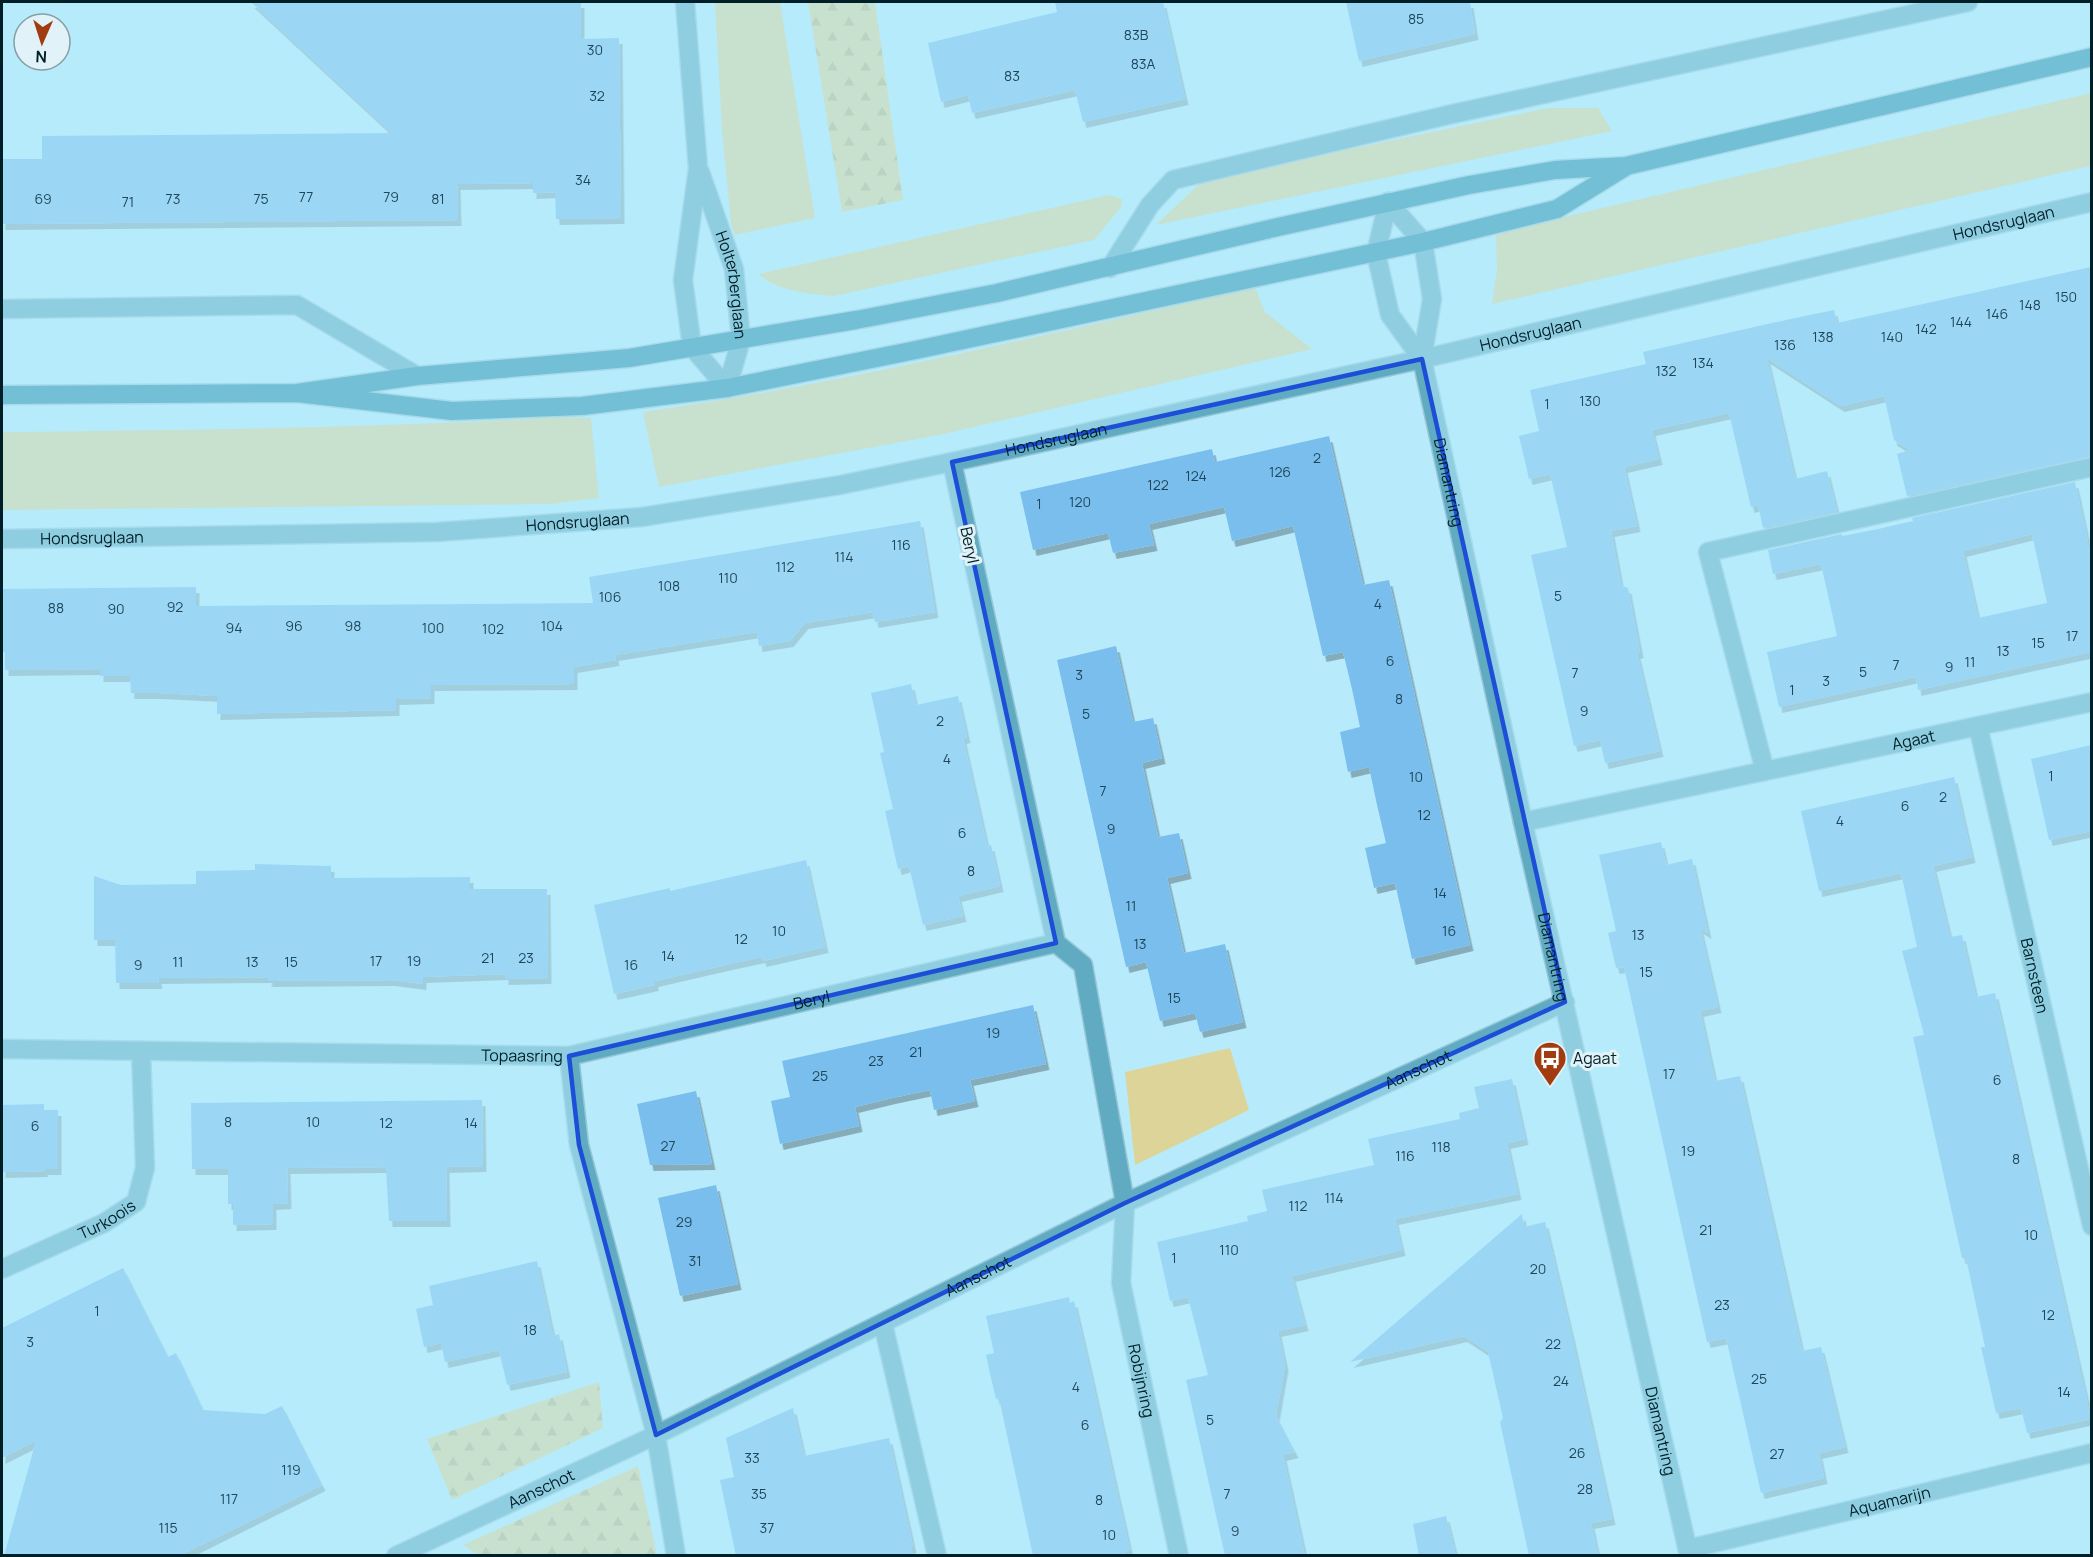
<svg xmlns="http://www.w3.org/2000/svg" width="2093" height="1557" viewBox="0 0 2093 1557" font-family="Manrope,sans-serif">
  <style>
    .green { fill: #ddd499 }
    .forest { fill: url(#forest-firs) }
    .building { fill: #7abeee; fill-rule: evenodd; filter: url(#shadow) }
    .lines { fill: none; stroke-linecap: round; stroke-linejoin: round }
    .service-casing { stroke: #96c6d6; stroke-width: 21 }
    .pedestrian-casing { stroke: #96c6d6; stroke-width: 21 }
    .minor-casing { stroke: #96c6d6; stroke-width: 21 }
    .tertiary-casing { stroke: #96c6d6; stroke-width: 21 }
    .secondary-casing { stroke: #96c6d6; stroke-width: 21 }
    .service { stroke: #60abc2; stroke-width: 18 }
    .pedestrian { stroke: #60abc2; stroke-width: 18 }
    .minor { stroke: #60abc2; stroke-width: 18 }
    .tertiary { stroke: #60abc2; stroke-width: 18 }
    .secondary { stroke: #238ba7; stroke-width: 18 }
    .marked { fill: none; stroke: #1d4ed8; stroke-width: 4.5; stroke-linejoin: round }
    .labels { text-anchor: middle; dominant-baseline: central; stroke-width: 6; stroke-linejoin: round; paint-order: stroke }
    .number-label { font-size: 14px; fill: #1f4759 }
    .street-label { font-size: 16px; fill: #011f27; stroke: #e1f2f8 }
    .poi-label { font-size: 16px; fill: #011f27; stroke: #e1f2f8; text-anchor: start }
  </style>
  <defs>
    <pattern id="forest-firs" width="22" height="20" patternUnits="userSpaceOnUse" patternTransform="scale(1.5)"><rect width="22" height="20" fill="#ddd499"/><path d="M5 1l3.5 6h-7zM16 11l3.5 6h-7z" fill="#bcb684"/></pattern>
    <filter id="shadow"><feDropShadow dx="3.5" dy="6" stdDeviation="0" flood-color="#0004"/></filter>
  </defs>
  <rect width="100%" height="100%" fill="#b7ebfc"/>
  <path class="green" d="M715,2h65l35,216 -80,17 -4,-11 -9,-93z
    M2091,93v73l-599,138 5,-34 -1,-34 5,-4z
    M1548,108h50l14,23 -456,94 43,-41 98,-24z
    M1109,195l13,4 -1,8 -27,33 -260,56c-23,-2 -58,-5 -75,-22z
    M1255,288l10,24 47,37 -373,86 -280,52 -16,-75c206,-29 409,-80 612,-124z
    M559,417l32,1 8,80 -48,6 -549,6v-78c186,-2 372,-4 557,-15z
    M1230,1048l19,62 -114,55 -10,-93z"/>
  <path class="forest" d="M808,2h67l28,198 -61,12z
    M599,1382l4,46 -151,72 -25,-61z
    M638,1466l19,89h-178l-16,-10z"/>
  <path class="building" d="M251,2h330v37l38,-1 2,180 -65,1 -1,-27 -22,1v-10l-76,1 1,36 -456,4v-65h40v-23l350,-3z
    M1055,2h108l22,97 -102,23 -8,-32 -103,23 -4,-18 -27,7 -13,-59 129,-31z
    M1346,2h124l5,32 -116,27z
    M2091,267v189l-184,40 -10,-42 13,-4 -16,-10 -10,-44 -43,10 -74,-48 28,121 32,-8 10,41 -74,16 -5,-23 -7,2 -22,-94 -77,17 7,29 -35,8 13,59 -26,5 10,54 7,3 12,64 -3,1 23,98 -55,12 -5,-23 -26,6 -43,-191 36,-8 -17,-73 -21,5 -10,-43 20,-5 -9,-41 116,-26 -3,-12 152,-34 39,-8 3,13z
    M1329,436l34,149 26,-5 81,365 -58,14 -17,-76 -21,5 -9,-40 21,-5 -9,-38 -8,-38 -21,5 -8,-40 20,-5 -8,-38 -9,-37 -20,4 -30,-130 -61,15 -8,-34 -75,17 5,21 -41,8 -5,-20 -75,17 -13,-58 192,-43 3,13z
    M2075,482l16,75v95l-173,38 -2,-13 -137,30 -12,-55 70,-16 -16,-72 -48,10 -5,-24 74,-16v2l36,-7 35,-8 -1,-3zM2032,534l15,69 -69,15 -15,-67z
    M920,521l15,91 -60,10 -2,-10 -68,11 -15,18 -31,5 -2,-14 -142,23 1,5 -42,7v17l-143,1v13l-35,1v11l-179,4v-18l-58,-3h-28l-1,-17h-30v-7l-95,1v-18h-3v-63l194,-2v19l397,-3 -4,-26z
    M1116,646l17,76 20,-4 9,40 -20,5 16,74 21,-4 9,40 -21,5 17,75 41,-9 18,78 -43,10 -5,-19 -35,8 -14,-59 -20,5 -69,-307z
    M911,684l5,21 42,-9 9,41 -4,1 24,108 4,-1 9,41 -42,10 5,20 -40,9 -14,-59 -11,3 -13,-58 8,-2 -13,-56 4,-1 -13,-59z
    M2091,745v86l-42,9 -18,-81z
    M1954,777l18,80 -39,9 17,71 12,-2 14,62 19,-4 96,426 -64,14 -6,-25 -25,5 -15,-66h4l-19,-89h-4l-49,-221 11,-2 -22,-84 15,-4 -16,-74 -82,18 -18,-80z
    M1661,842l5,23 26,-6 16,74 -8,-5 18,79 -18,4 15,70 25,-5 62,275 19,-4 24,100 -26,6 5,25 -63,15 -35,-155 -19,4 -83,-375 -8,1 -8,-35 8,-2 -17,-76z
    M806,860l19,87 -62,14 -1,-4 -33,7 -74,17v4l-41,9 -20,-89 76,-17v3z
    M255,864l76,2v12l139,-1v12h77l1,89 -43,1v-5l-82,3v7l-32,-4 -123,1 1,-4 -111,1 1,5h-43l-1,-43h-21v-64l27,9 75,-1v-13l59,-1z
    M1033,1005l13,59 -76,16 5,21 -41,9 -4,-20 -38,8 -37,9 4,19 -79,18 -9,-43 19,-4 -8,-36z
    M1512,1079l13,60 -18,4 11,51 -123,25 7,31 -110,26 13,49 -27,6 7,34 -9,51 19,36 -12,3 22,101h-80l-39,-176 22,-5 -20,-78 -18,4 -13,-59 91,-21 -1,-5 20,-5 -5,-21 112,-25 -6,-26 92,-20 -1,-6 20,-5 -5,-21z
    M696,1091l16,73 -62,1 -13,-61z
    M482,1100l1,66 -37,1 1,54h-58l-3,-54 -99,1 1,35 -15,1v20l-40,1v-21h-5v-35h-36l-1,-66z
    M44,1104v6h14v59h-14l1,2 -43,1v-67z
    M716,1185l22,99 -58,12 -22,-98z
    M1522,1214l2,13 21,-5 26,111 41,186 -21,4 7,33h-69l-29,-134 3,-4 -15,-66 -24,-16 -114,26z
    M537,1261l16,75 6,-2 8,38 -60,13 -8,-35 -54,12 -4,-19 -17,4 -8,-38 17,-4 -4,-19z
    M123,1268l45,89 8,-4 27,57 62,4 17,-8 40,79 -143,71h-175l32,-115 -34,17v-130z
    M1069,1297l1,6 4,-2 14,61 42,189h-5l1,5h-93l-34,-158 -3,1 -5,-21 -5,-23 8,-2 -8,-37z
    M793,1408l11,48 85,-18 24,109h-2l2,9h-177l-16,-76 14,-3 -8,-39z
    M1446,1516l10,40h-37l-6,-32z"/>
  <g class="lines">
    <g class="service-casing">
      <path id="service" d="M1765,771l-57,-219 384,-85
        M883,1324l54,232"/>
    </g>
    <g class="pedestrian-casing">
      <path id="pedestrian" d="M1056,943l27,22 42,238"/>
    </g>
    <g class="minor-casing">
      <g id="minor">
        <path d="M1110,268l40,-63 23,-25 279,-66 516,-112"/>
        <path d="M2,309l295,-4 120,71"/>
        <path id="s1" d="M2,539l435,-7 205,-15 198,-32 112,-23 470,-103 670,-157"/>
        <path id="s2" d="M1978,726l114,500"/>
        <path id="s3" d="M1523,822l569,-120"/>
        <path id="s4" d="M2,1049l567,7 487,-113 -104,-481"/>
        <path d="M569,1056l10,89 77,290 20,121"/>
        <path id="s5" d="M1125,1203l-4,80 58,273"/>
        <path id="s6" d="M2,1269l102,-46 32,-21 9,-34 -4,-117"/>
        <path id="s7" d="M1688,1549l404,-96"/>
        <path id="s8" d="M396,1556l260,-121 469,-232 440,-201"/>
      </g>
    </g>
    <g class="tertiary-casing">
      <g id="tertiary">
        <path d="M685,2l13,166 -15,112 9,67 35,41"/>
        <path id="s9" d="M700,172l34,97 7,71 -14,48"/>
        <path id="s10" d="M1388,202l35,40 9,57 -10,60 101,463 166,734"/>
        <path d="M1388,202l-12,51 14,62 32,44"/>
      </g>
    </g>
    <g class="secondary-casing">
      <path id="secondary" d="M297,393l120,-17 212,-18 227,-38 141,-27 281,-66 191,-42 86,-15 71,-4 466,-109
        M2,395l295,-2 155,18 130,-5 145,-18 189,-38 507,-108 134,-33 68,-42"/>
    </g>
    <use href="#service" class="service"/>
    <use href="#pedestrian" class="pedestrian"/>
    <use href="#minor" class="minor"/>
    <use href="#tertiary" class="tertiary"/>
    <use href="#secondary" class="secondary"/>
  </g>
  <path d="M0 0H2093V1557H0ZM1422,359l143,643 -440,201 -469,232 -77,-290 -10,-89 487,-113 -104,-481z" fill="#b7ebfc" fill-opacity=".55" fill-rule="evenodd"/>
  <path class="marked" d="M1422,359l143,643 -440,201 -469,232 -77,-290 -10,-89 487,-113 -104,-481z"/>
  <defs>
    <g id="bus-pin" transform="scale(1.725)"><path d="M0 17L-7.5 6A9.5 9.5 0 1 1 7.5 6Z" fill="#a13c11" stroke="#e1f2f8"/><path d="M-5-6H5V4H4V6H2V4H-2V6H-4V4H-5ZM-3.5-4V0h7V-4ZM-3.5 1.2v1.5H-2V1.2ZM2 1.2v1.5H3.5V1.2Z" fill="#fff"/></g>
  </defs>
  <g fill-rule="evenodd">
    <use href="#bus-pin" x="1550" y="1058"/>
  </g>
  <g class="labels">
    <g class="number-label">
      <text x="1416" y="18">85</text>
      <text x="1136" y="34">83B</text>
      <text x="595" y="49">30</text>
      <text x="1143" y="63">83A</text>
      <text x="1012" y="75">83</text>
      <text x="597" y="95">32</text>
      <text x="583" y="179">34</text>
      <text x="306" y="196">77</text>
      <text x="391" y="196">79</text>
      <text x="43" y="198">69</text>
      <text x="173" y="198">73</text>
      <text x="261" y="198">75</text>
      <text x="438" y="198">81</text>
      <text x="128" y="201">71</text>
      <text x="2066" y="296">150</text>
      <text x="2030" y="304">148</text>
      <text x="1997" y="313">146</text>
      <text x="1961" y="321">144</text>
      <text x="1926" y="328">142</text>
      <text x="1823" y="336">138</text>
      <text x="1892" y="336">140</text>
      <text x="1785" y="344">136</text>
      <text x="1703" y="362">134</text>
      <text x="1666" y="370">132</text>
      <text x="1590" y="400">130</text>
      <text x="1547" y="403">1</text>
      <text x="1317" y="457">2</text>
      <text x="1280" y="471">126</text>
      <text x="1196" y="475">124</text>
      <text x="1158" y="484">122</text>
      <text x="1080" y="501">120</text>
      <text x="1039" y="503">1</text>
      <text x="901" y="544">116</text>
      <text x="844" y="556">114</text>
      <text x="785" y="566">112</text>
      <text x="728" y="577">110</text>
      <text x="669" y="585">108</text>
      <text x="1558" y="595">5</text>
      <text x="610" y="596">106</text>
      <text x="1378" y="603">4</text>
      <text x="175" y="606">92</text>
      <text x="56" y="607">88</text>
      <text x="116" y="608">90</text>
      <text x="294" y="625">96</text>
      <text x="353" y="625">98</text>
      <text x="552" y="625">104</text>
      <text x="234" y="627">94</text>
      <text x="433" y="627">100</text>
      <text x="493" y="628">102</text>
      <text x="2072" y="635">17</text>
      <text x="2038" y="642">15</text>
      <text x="2003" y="650">13</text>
      <text x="1390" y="660">6</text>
      <text x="1970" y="661">11</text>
      <text x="1896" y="664">7</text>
      <text x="1949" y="666">9</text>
      <text x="1863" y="671">5</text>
      <text x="1575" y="672">7</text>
      <text x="1079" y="674">3</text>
      <text x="1826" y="680">3</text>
      <text x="1792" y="689">1</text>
      <text x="1399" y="698">8</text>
      <text x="1584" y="710">9</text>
      <text x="1086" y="713">5</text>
      <text x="940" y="720">2</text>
      <text x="947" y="758">4</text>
      <text x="2051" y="775">1</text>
      <text x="1416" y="776">10</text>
      <text x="1103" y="790">7</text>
      <text x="1943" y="796">2</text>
      <text x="1905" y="805">6</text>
      <text x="1424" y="814">12</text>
      <text x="1840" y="820">4</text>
      <text x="1111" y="828">9</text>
      <text x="962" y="832">6</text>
      <text x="971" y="870">8</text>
      <text x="1440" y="892">14</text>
      <text x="1131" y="905">11</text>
      <text x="779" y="930">10</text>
      <text x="1449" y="930">16</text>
      <text x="1638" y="934">13</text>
      <text x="741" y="938">12</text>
      <text x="1140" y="943">13</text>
      <text x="668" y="955">14</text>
      <text x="488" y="957">21</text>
      <text x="526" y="957">23</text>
      <text x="376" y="960">17</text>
      <text x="414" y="960">19</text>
      <text x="178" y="961">11</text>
      <text x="252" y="961">13</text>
      <text x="291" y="961">15</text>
      <text x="138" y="964">9</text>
      <text x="631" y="964">16</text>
      <text x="1646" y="971">15</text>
      <text x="1174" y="997">15</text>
      <text x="993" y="1032">19</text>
      <text x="916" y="1051">21</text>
      <text x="876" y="1060">23</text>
      <text x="1669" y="1073">17</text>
      <text x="820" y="1075">25</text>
      <text x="1997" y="1079">6</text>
      <text x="228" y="1121">8</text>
      <text x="313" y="1121">10</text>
      <text x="386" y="1122">12</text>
      <text x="471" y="1122">14</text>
      <text x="35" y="1125">6</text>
      <text x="668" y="1145">27</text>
      <text x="1441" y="1146">118</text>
      <text x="1688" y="1150">19</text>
      <text x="1405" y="1155">116</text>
      <text x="2016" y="1158">8</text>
      <text x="1334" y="1197">114</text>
      <text x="1298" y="1205">112</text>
      <text x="684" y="1221">29</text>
      <text x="1706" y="1229">21</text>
      <text x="2031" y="1234">10</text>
      <text x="1229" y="1249">110</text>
      <text x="1174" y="1257">1</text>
      <text x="695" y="1260">31</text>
      <text x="1538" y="1268">20</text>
      <text x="1722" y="1304">23</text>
      <text x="97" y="1310">1</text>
      <text x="2048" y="1314">12</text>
      <text x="530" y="1329">18</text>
      <text x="30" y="1341">3</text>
      <text x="1553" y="1343">22</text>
      <text x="1759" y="1378">25</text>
      <text x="1561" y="1380">24</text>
      <text x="1076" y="1386">4</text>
      <text x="2064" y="1391">14</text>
      <text x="1210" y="1419">5</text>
      <text x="1085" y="1424">6</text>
      <text x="1577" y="1452">26</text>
      <text x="1777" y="1453">27</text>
      <text x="752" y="1457">33</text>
      <text x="291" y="1469">119</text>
      <text x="1585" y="1488">28</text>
      <text x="759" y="1493">35</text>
      <text x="1227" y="1493">7</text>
      <text x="229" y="1498">117</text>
      <text x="1099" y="1499">8</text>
      <text x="168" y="1527">115</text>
      <text x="767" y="1527">37</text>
      <text x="1235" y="1530">9</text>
      <text x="1109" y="1534">10</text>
    </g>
    <g class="street-label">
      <text stroke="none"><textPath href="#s1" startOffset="2034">Hondsruglaan</textPath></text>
      <text stroke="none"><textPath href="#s9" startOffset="118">Holterberglaan</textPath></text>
      <text stroke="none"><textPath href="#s1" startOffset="1548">Hondsruglaan</textPath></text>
      <text stroke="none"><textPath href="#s1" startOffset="1062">Hondsruglaan</textPath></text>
      <text stroke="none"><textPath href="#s10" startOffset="298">Diamantring</textPath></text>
      <text stroke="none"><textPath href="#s1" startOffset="576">Hondsruglaan</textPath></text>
      <text stroke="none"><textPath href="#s1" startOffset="90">Hondsruglaan</textPath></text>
      <text transform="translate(970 545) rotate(78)">Beryl</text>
      <text stroke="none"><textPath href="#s3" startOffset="399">Agaat</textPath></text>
      <text stroke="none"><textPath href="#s10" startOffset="784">Diamantring</textPath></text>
      <text stroke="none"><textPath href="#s2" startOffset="256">Barnsteen</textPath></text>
      <text stroke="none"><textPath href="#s4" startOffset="816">Beryl</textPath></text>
      <text stroke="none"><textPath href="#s4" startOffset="520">Topaasring</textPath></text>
      <text stroke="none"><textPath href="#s8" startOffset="1132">Aanschot</textPath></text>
      <text stroke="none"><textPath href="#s6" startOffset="116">Turkoois</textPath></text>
      <text stroke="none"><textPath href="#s8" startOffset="646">Aanschot</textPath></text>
      <text stroke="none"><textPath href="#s5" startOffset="180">Robijnring</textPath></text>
      <text stroke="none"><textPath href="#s10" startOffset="1270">Diamantring</textPath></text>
      <text stroke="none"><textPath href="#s8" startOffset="160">Aanschot</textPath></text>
      <text stroke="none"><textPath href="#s7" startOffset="207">Aquamarijn</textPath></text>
    </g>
    <g class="poi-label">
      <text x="1573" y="1058">Agaat</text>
    </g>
  </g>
  <rect width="2093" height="1557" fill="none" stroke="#011f27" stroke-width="6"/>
  <g transform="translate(42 42) rotate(183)"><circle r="28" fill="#e1f2f8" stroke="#879ea4" stroke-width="1.5"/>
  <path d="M0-4.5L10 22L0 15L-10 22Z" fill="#a13c11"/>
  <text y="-9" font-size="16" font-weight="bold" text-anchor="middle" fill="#011f27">N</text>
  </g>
</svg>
